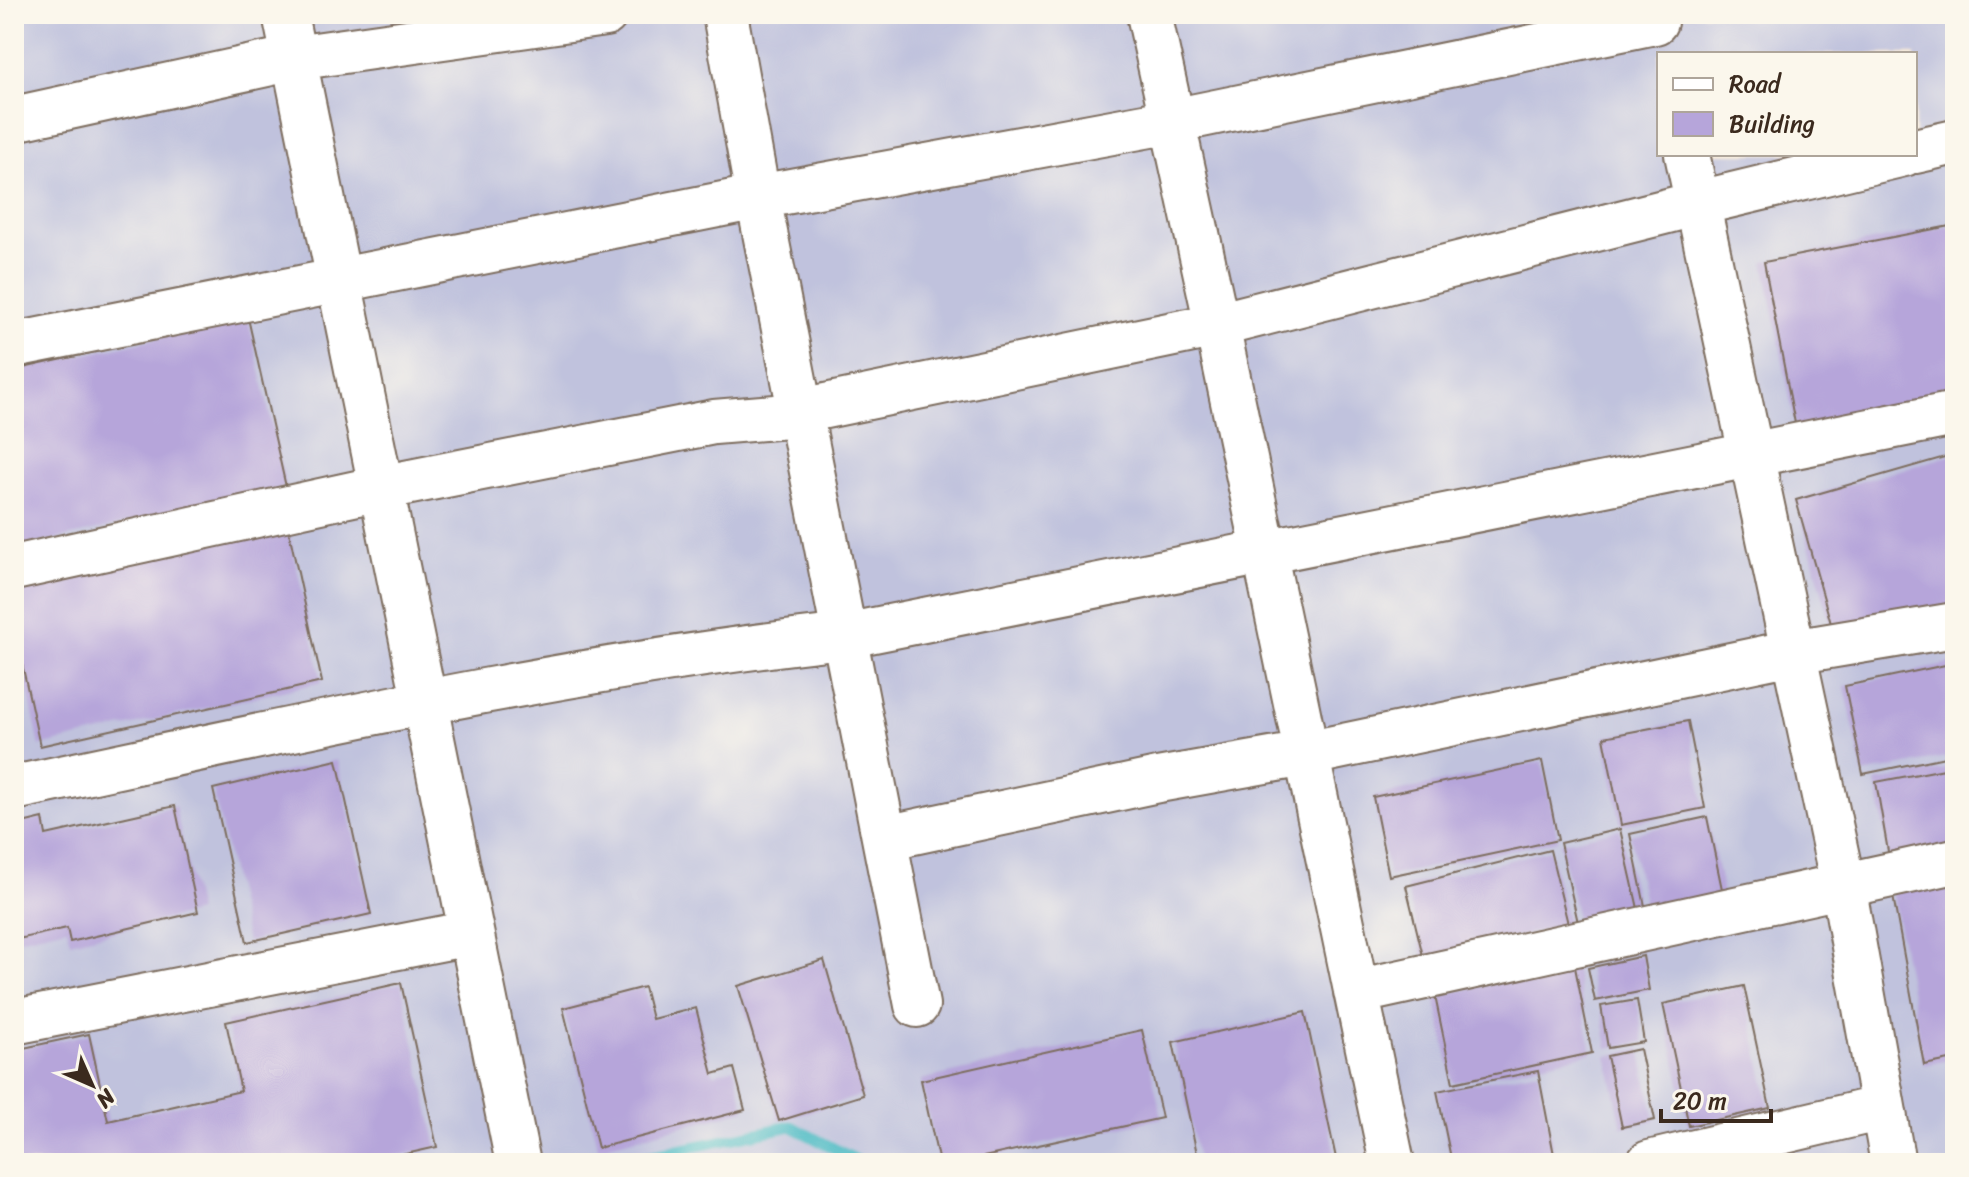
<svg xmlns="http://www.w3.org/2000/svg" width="1969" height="1177" viewBox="0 0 1969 1177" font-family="Sriracha,sans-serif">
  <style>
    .industrial { fill: #c0c2dd; fill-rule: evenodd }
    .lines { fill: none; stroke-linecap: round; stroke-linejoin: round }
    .stream { stroke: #4cbac5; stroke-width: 11 }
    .building { fill: #b6a5da }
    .minor-casing { stroke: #7d6d5e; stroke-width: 48 }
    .minor { stroke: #fff; stroke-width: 44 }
  </style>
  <rect width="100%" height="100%" fill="#fbf7ec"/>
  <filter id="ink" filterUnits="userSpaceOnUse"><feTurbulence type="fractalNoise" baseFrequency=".0125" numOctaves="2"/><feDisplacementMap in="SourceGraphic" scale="16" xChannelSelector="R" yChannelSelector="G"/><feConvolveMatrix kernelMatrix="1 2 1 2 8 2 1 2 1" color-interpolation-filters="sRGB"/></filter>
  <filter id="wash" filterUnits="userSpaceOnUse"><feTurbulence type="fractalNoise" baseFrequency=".006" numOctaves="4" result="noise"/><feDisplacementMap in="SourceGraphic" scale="32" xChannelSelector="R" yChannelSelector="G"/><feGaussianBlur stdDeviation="1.8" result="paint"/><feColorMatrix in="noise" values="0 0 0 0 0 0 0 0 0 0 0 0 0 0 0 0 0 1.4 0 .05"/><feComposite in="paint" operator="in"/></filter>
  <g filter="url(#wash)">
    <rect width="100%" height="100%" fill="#f8ead6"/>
    <path class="industrial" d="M14,14h1941v1149h-1941zM1659,54h256v100h-256z"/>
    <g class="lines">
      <path class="stream" d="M617,1163l174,-37 71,37"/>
    </g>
    <g id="blocks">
      <path class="building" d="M1955,225v183l-157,31 -34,-177z
        M248,318l38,169 -272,62v-179z
        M1955,454v180l-112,32 -47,-166z
        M287,523l35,159 -282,64 -26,-119v-42z
        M1955,663v92l-92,19 -18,-88z
        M1688,721l17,87 -84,17 -17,-88z
        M337,760l34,154 -124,28 -34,-153z
        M1542,761l16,79 -169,36 -16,-79z
        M1955,767v84l-65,12 -14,-81z
        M175,806l23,106 -128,30 -3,-14 -53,12v-115l29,-7 3,17z
        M1707,817l16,77 -77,17 -16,-77z
        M1620,829l19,84 -60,14 -19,-84z
        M1550,850l18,74 -144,36 -18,-74z
        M1955,873v186l-31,6 -33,-180z
        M1643,956l6,34 -54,11 -7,-33z
        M824,960l39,135 -84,26 -41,-135z
        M1575,967l17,86 -139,30 -18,-87z
        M401,983l36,164 -72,16h-351v-113l75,-16 19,87 133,-30 -15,-69z
        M1744,986l26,122 -81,18 -26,-122z
        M644,987l8,32 44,-11 17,66 21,-6 11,42 -147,38 -35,-140z
        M1637,1000l7,42 -36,6 -7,-42z
        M1305,1012l32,151h-138l-26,-121z
        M1142,1030l20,88 -206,45h-17l-18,-83z
        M1640,1049l15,71 -33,7 -15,-71z
        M1538,1071l17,89 -15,3h-88l-15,-72z"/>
    </g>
  </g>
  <g filter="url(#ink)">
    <use href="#blocks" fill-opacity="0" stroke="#7d6d5e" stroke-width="2"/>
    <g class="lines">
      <g class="minor-casing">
        <path id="minor" d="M285,14l233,1149
          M725,14l33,183 159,808
          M1149,14l68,311 175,838
          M14,119l280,-61 311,-44
          M1915,151l40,-9
          M1687,154l156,731 50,278
          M14,345l744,-148 414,-76 483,-99
          M14,568l366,-80 334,-66 86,-7 6,-5 411,-85 482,-122 205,-49
          M14,788c275,-58 550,-121 830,-152l1111,-222
          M885,838l273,-58 147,-26 488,-102 162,-27
          M1356,992l599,-131
          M14,1022l456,-89
          M1649,1163l233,-55"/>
      </g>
      <use href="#minor" class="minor"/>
    </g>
  </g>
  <rect width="1969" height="1177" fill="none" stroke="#fbf7ec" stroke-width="48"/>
  <rect x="1657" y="52" width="260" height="104" fill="#fbf7ec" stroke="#aea59a" stroke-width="2"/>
  <rect x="1673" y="78" width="40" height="12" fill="#ffffff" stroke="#aea59a" stroke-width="2"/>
  <text x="1729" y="92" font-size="24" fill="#3b2a1e">Road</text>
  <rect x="1673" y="112" width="40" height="24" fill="#b6a5da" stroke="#aea59a" stroke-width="2"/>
  <text x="1729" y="132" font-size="24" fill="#3b2a1e">Building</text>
  <g transform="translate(92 1085) rotate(135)" stroke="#fbf7ec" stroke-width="6" paint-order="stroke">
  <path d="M0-6L14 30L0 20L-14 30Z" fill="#3b2a1e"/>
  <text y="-12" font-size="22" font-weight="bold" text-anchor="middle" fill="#3b2a1e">N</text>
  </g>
  <path d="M1661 1109v12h110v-12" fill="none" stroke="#3b2a1e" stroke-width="4"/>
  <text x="1673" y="1109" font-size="24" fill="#3b2a1e" stroke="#fbf7ec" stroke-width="6" paint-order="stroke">20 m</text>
</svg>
